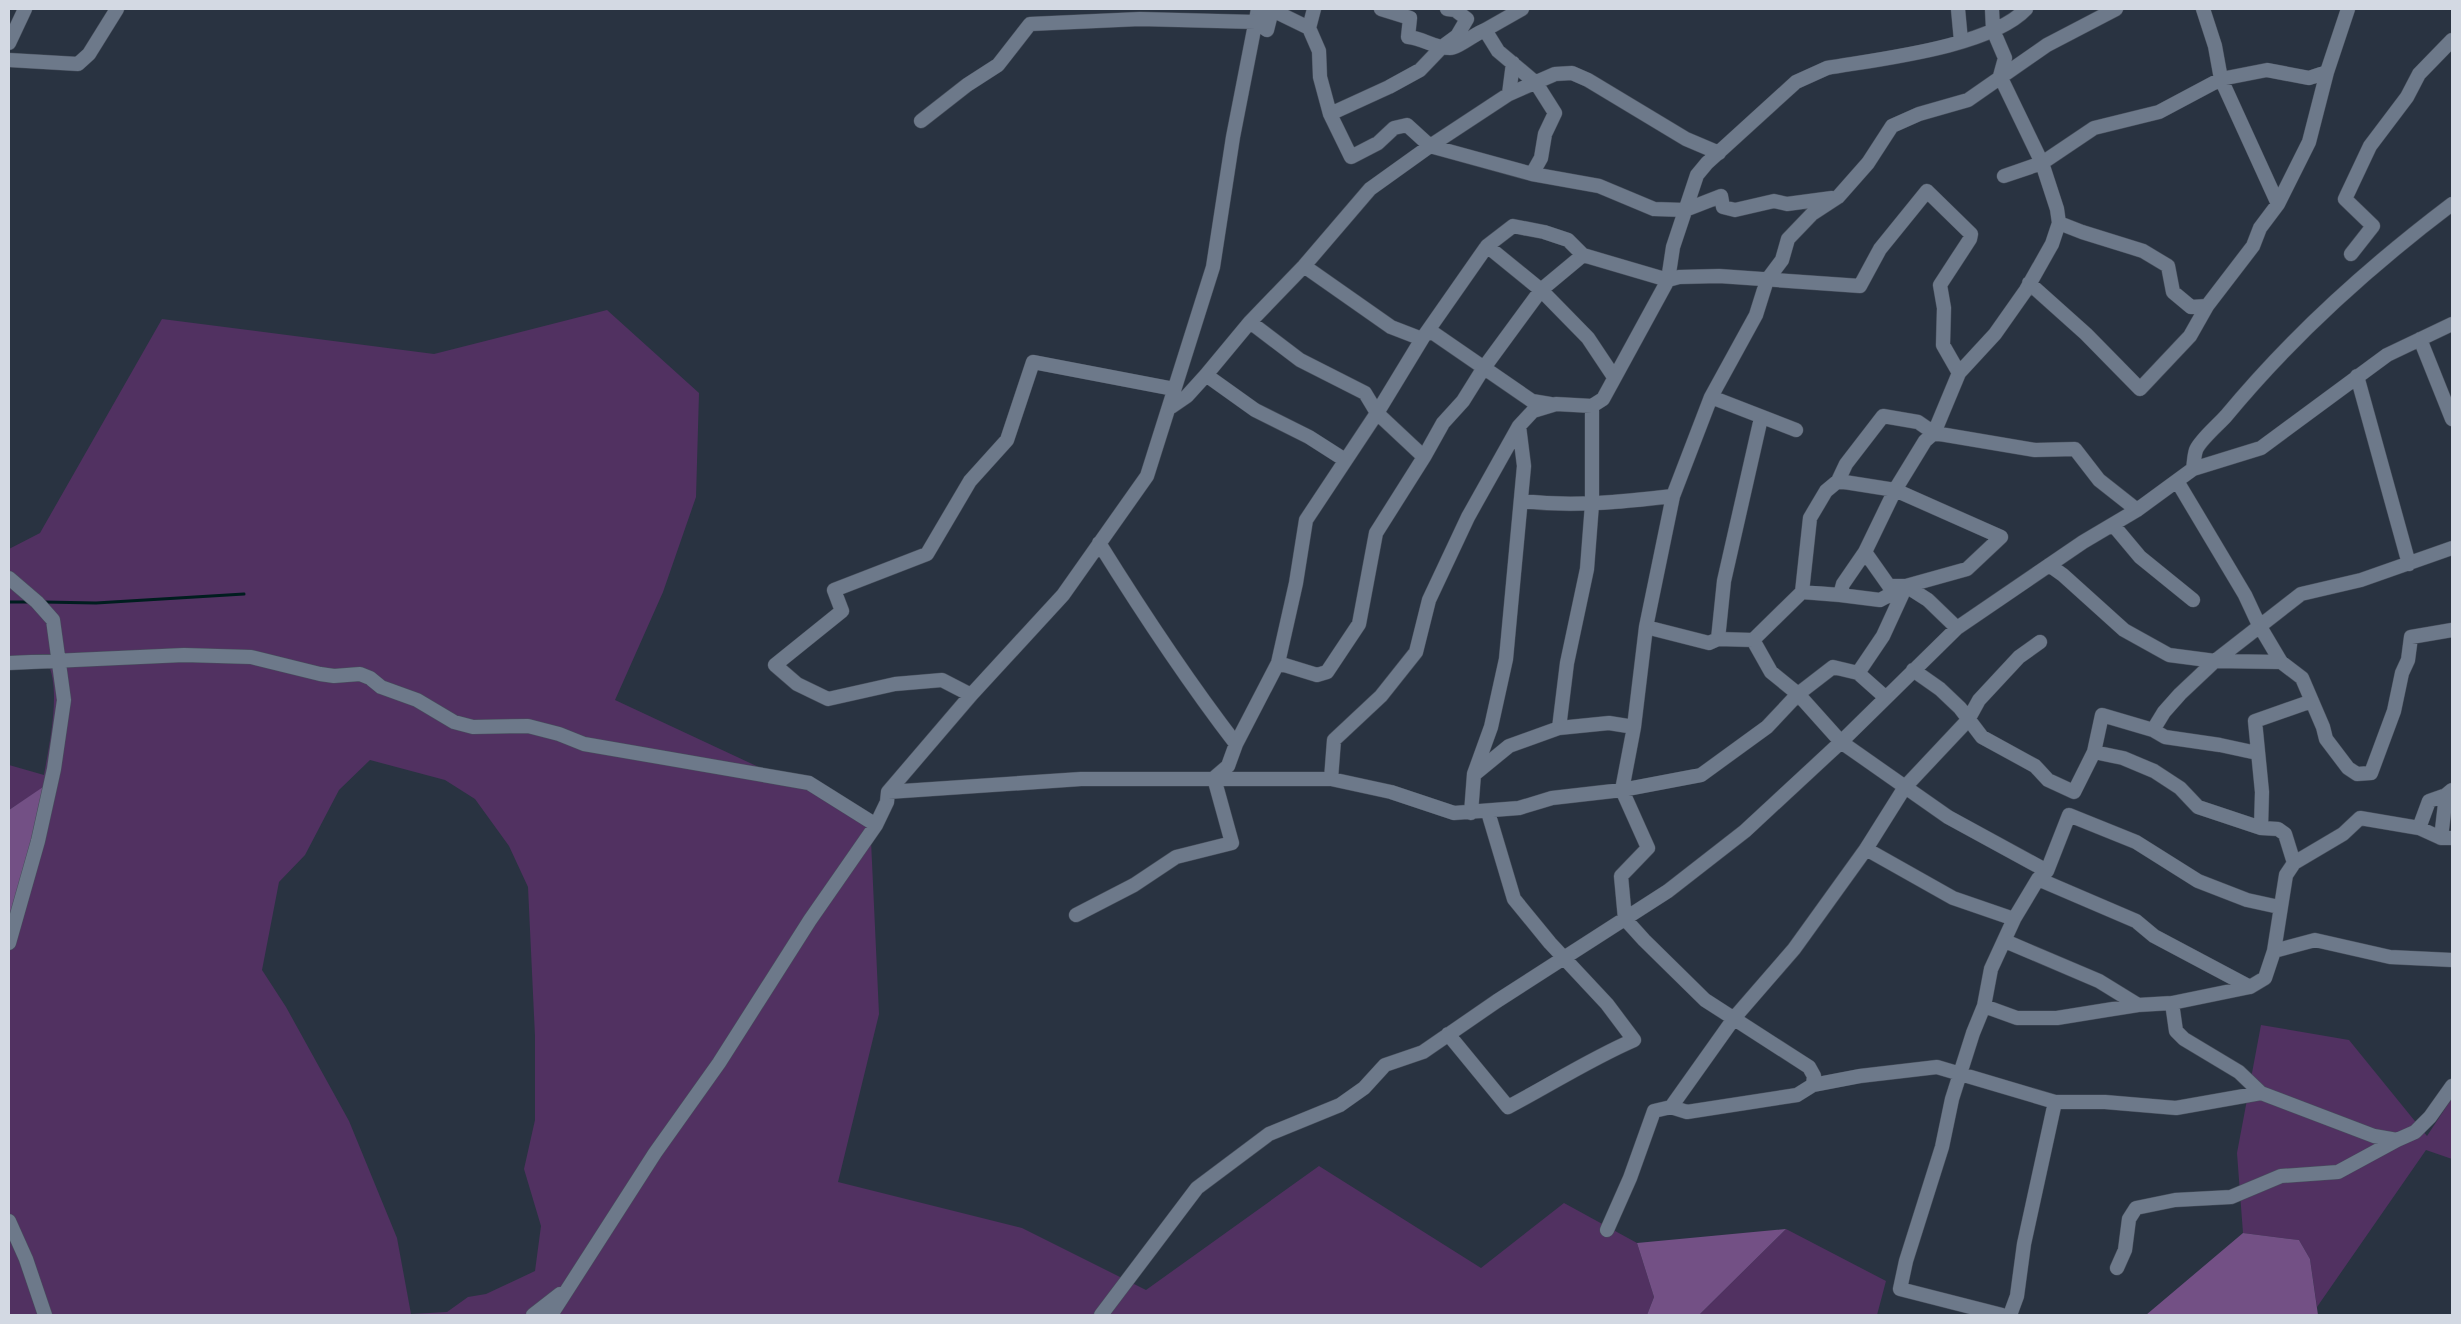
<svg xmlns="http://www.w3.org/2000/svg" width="2461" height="1324" viewBox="0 0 2461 1324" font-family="Cabin,sans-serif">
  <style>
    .green { fill: #513161; fill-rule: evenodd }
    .forest { fill: #735085 }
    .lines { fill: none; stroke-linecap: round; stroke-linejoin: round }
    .stream { stroke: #001d1f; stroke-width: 3 }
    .minor-casing { stroke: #474f5c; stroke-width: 15 }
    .minor { stroke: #6d798a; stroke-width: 14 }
  </style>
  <rect width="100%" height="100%" fill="#293341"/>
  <path class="green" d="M607,310l92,83 -3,104 -33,95 -48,108 255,119 9,195 -41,168 184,46 124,62 173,-124 162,102 83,-65 73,40 17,54 -7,18h-1638v-401l4,-5 33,-123 -37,24v-45l35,10c5,-29 18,-87 3,-113l-38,3v-116l31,-16 122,-214 272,35zM370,760l75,20 30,19 34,47 19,41 7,149v84l-11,49 17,57 -6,45 -49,23 -18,3 -21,15 -36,2 -14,-76 -48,-117 -63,-114 -24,-37 17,-88 26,-27 34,-65z
    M2261,1025l88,15 78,96 25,-38v61l-26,-9 -109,157 -7,-48 -11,-19 -56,-7 -6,-80z
    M1786,1229l100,52 -9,34h-178z"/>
  <path class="forest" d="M46,785l-33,124 -4,5v-104z
    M1786,1229l-87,86h-52l7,-18 -17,-54z
    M2243,1233l56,7 11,19 8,56h-172z"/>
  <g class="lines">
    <path class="stream" d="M9,602h22
      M44,602l52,1 148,-9"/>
    <g class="minor-casing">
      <path id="minor" d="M1314,9l-5,19 10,23 1,26 10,37 21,43 27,-14 16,-15 13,-3 23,21 102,28 67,12 55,23 31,1 36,-14 2,11 12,3 39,-9 13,3 45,-6
        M1381,9l29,9 -2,19c15,1 26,11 42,11 8,0 26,-15 35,-18l13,21 38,32 19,30 -10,21 -4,24 -9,16
        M1958,9l3,32
        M2203,9l12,37 6,33 57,125
        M1485,30l37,-21
        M9,43l16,-34
        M9,60l69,4 11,-10 28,-45
        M1509,94l4,-31
        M1330,114l59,-27 31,-17 22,-23 15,-11 10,-17 -12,-9 -8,-1
        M921,121l46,-36 31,-20 32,-41 110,-5 116,3 11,8 5,-20 37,18
        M2004,176l38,-13 52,-35 65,-16 62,-33 46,-9 42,8 18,-6
        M2059,223l23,9 61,19 25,15 5,26 18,15 16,-1
        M1487,246l26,-20 31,6 24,8 15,15 85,25 11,-3 40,-1 141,10 20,-37 47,-58 44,43 -1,5 -30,46 4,23 -1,37 16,28 -25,60 -9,8 -30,49 -30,62 -22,32 -3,11 -38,-3 -49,48 -35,-1
        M2351,254l22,-28 -28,-27 25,-53 37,-49 12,-23 33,-34
        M1304,266l87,61 31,12 65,-93 54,44 47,48 26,39
        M2029,283l57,51 54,55 50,-53 17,-30 46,-60 7,-18 18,-24 31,-62 18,-70 21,-63
        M1250,322l50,38 65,33 12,20 47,44 -48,76 -17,91 -32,48 -10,3 -39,-12
        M1429,330l103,71 18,3
        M2420,339l32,80
        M1959,373l36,-39 31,-44 26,-46 7,-21 -2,-14 -15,-46 -42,-87 5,-18 -12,-28 -1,-21
        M1206,375l49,35 54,27 36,23
        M2357,376l52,188
        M1711,397l85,33
        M1171,407l16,-11 19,-21 44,-53 54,-56 66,-77 60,-43 79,-52 46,-20 17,-1 16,7 98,59 33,14
        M1424,457l19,-34 20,-22 20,-32 58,-79 42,-35
        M2193,469l68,-21 126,-93 65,-31
        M1838,481l57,9 106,47 -34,32 -61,17 -23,50 -25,37
        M2177,481l68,114 14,30 22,37 21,16 21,49 3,12 22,29 9,6 14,-1 23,-62 8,-38 6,-13 3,-23 41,-7
        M1521,501c52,6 101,1 152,-5
        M2114,526l26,31 53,43
        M1099,543c43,69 87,136 137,201
        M1865,552l24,34h17
        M2049,565l14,10 61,55 45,25 46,6 66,1
        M9,578l28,24 16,18 11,80 -10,69 -16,72 -29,102
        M1802,592l8,-74 16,-27 12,-10 8,-17 37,-48 35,6 16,11 101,17 40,-1 24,31 38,30
        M1840,595l40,5 26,-14 22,14 29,28
        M1646,627l63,16 9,-4 6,-58 37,-163
        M1753,640l18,32 27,22 43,48 107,75 99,54 -9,8 -24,40 -23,50 -7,37 -11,27 -21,66 -10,48 -36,114 -6,28 102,26
        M9,663l175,-8 67,2 69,17 14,2 26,-2 10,4 11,9 36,13 37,22 19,5 55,-1 31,8 25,10 225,39 67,42
        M1913,670l27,19 20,19 22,29 53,29 13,14 26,12 20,-40 29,6 31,13 26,17 18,19 63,21 17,1 7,5 9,29
        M971,695l-29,-15 -47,4 -67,15 -31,-15 -22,-19 67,-54 -8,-21 93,-36 43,-73 37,-41 26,-78 141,27
        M1634,727l-25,-4 -50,5 8,-65 20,-94 5,-65v-98l11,-7 65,-119 5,-33 24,-72 10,-12 89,-81 31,-14c52,-9 163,-21 199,-59
        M2153,730l11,-18 16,-18 35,-33 86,-67 60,-14 91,-32
        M2094,752l8,-37 51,15 12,7 55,8 37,8
        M1476,773l33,-27 50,-18
        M1331,779l60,13 63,21 65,-5 33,-10 70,-8 79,-15 66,-48 31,-33 35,-27 25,6 27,24
        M888,792l193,-13h250l3,-39 47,-44 35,-44 13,-52 39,-83 51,-91
        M1471,813l3,-39 17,-47 15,-68 18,-193 -5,-40 14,-15 23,-7 36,2
        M2261,828l1,-36 -7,-71 57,-20
        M2419,828l22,10h11
        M2441,838l5,-43
        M1866,849l87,49 61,21
        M2047,871l22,-56 67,27 62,39 49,19 32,7
        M2038,879l98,42 18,15 96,51
        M1076,915l58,-30 42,-28 56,-14 -18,-65 14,-12 8,-22 42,-81 18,-80 10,-63 71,-107 45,-74
        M2005,941l94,40 39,24
        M2274,951l41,-11 75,17 62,3
        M2172,1003l4,28 8,8 55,33 22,21
        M1984,1006l33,12h40l81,-13 34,-2 78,-16 15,-9 9,-27 12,-76 8,-12 49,-29 17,-16 59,10 10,-27 17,-6 6,-5
        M1448,1034l60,73c42,-22 82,-48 126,-67l-27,-36 -57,-61 -36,-44 -26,-87
        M1813,1085l1,-9 -5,-9 -104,-67 -61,-60 -19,-21 -4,-43 27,-28 -26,-58 12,-63 12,-100 27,-131 38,-99 45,-82 11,-35 15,-20 6,-21 24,-25 26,-17 30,-34 24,-37 27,-12 49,-14 79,-55 69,-36
        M1671,1107l16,5 110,-17 16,-10 47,-9 77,-9 118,35
        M9,1221l17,38 19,56
        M1607,1230l23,-52 24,-67 17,-4 64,-90 59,-68 72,-100 39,-62 63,-67 11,-20 40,-43 21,-15
        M2117,1268l8,-18 4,-31 7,-11 39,-8 56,-3 50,-21 57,-4 59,-32
        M533,1315l27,-21
        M551,1315l104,-162 64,-90 91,-143 66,-95 11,-23 1,-10 83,-97 92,-100 84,-119 66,-209 20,-130 25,-128
        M1101,1315l96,-127 72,-54 71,-29 24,-17 21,-23 38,-13 74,-51 171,-110 77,-60 96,-89 116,-114 126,-86 54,-32 56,-41c1,-6 1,-13 3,-19 4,-10 22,-25 30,-34 66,-80 144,-150 226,-212
        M2010,1315l7,-19 7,-52 31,-142h50l71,6 85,-15 113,43 23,4 18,-8 15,-15 22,-31"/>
    </g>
    <use href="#minor" class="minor"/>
  </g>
  <rect width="2461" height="1324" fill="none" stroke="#d3d9e3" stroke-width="20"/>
</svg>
